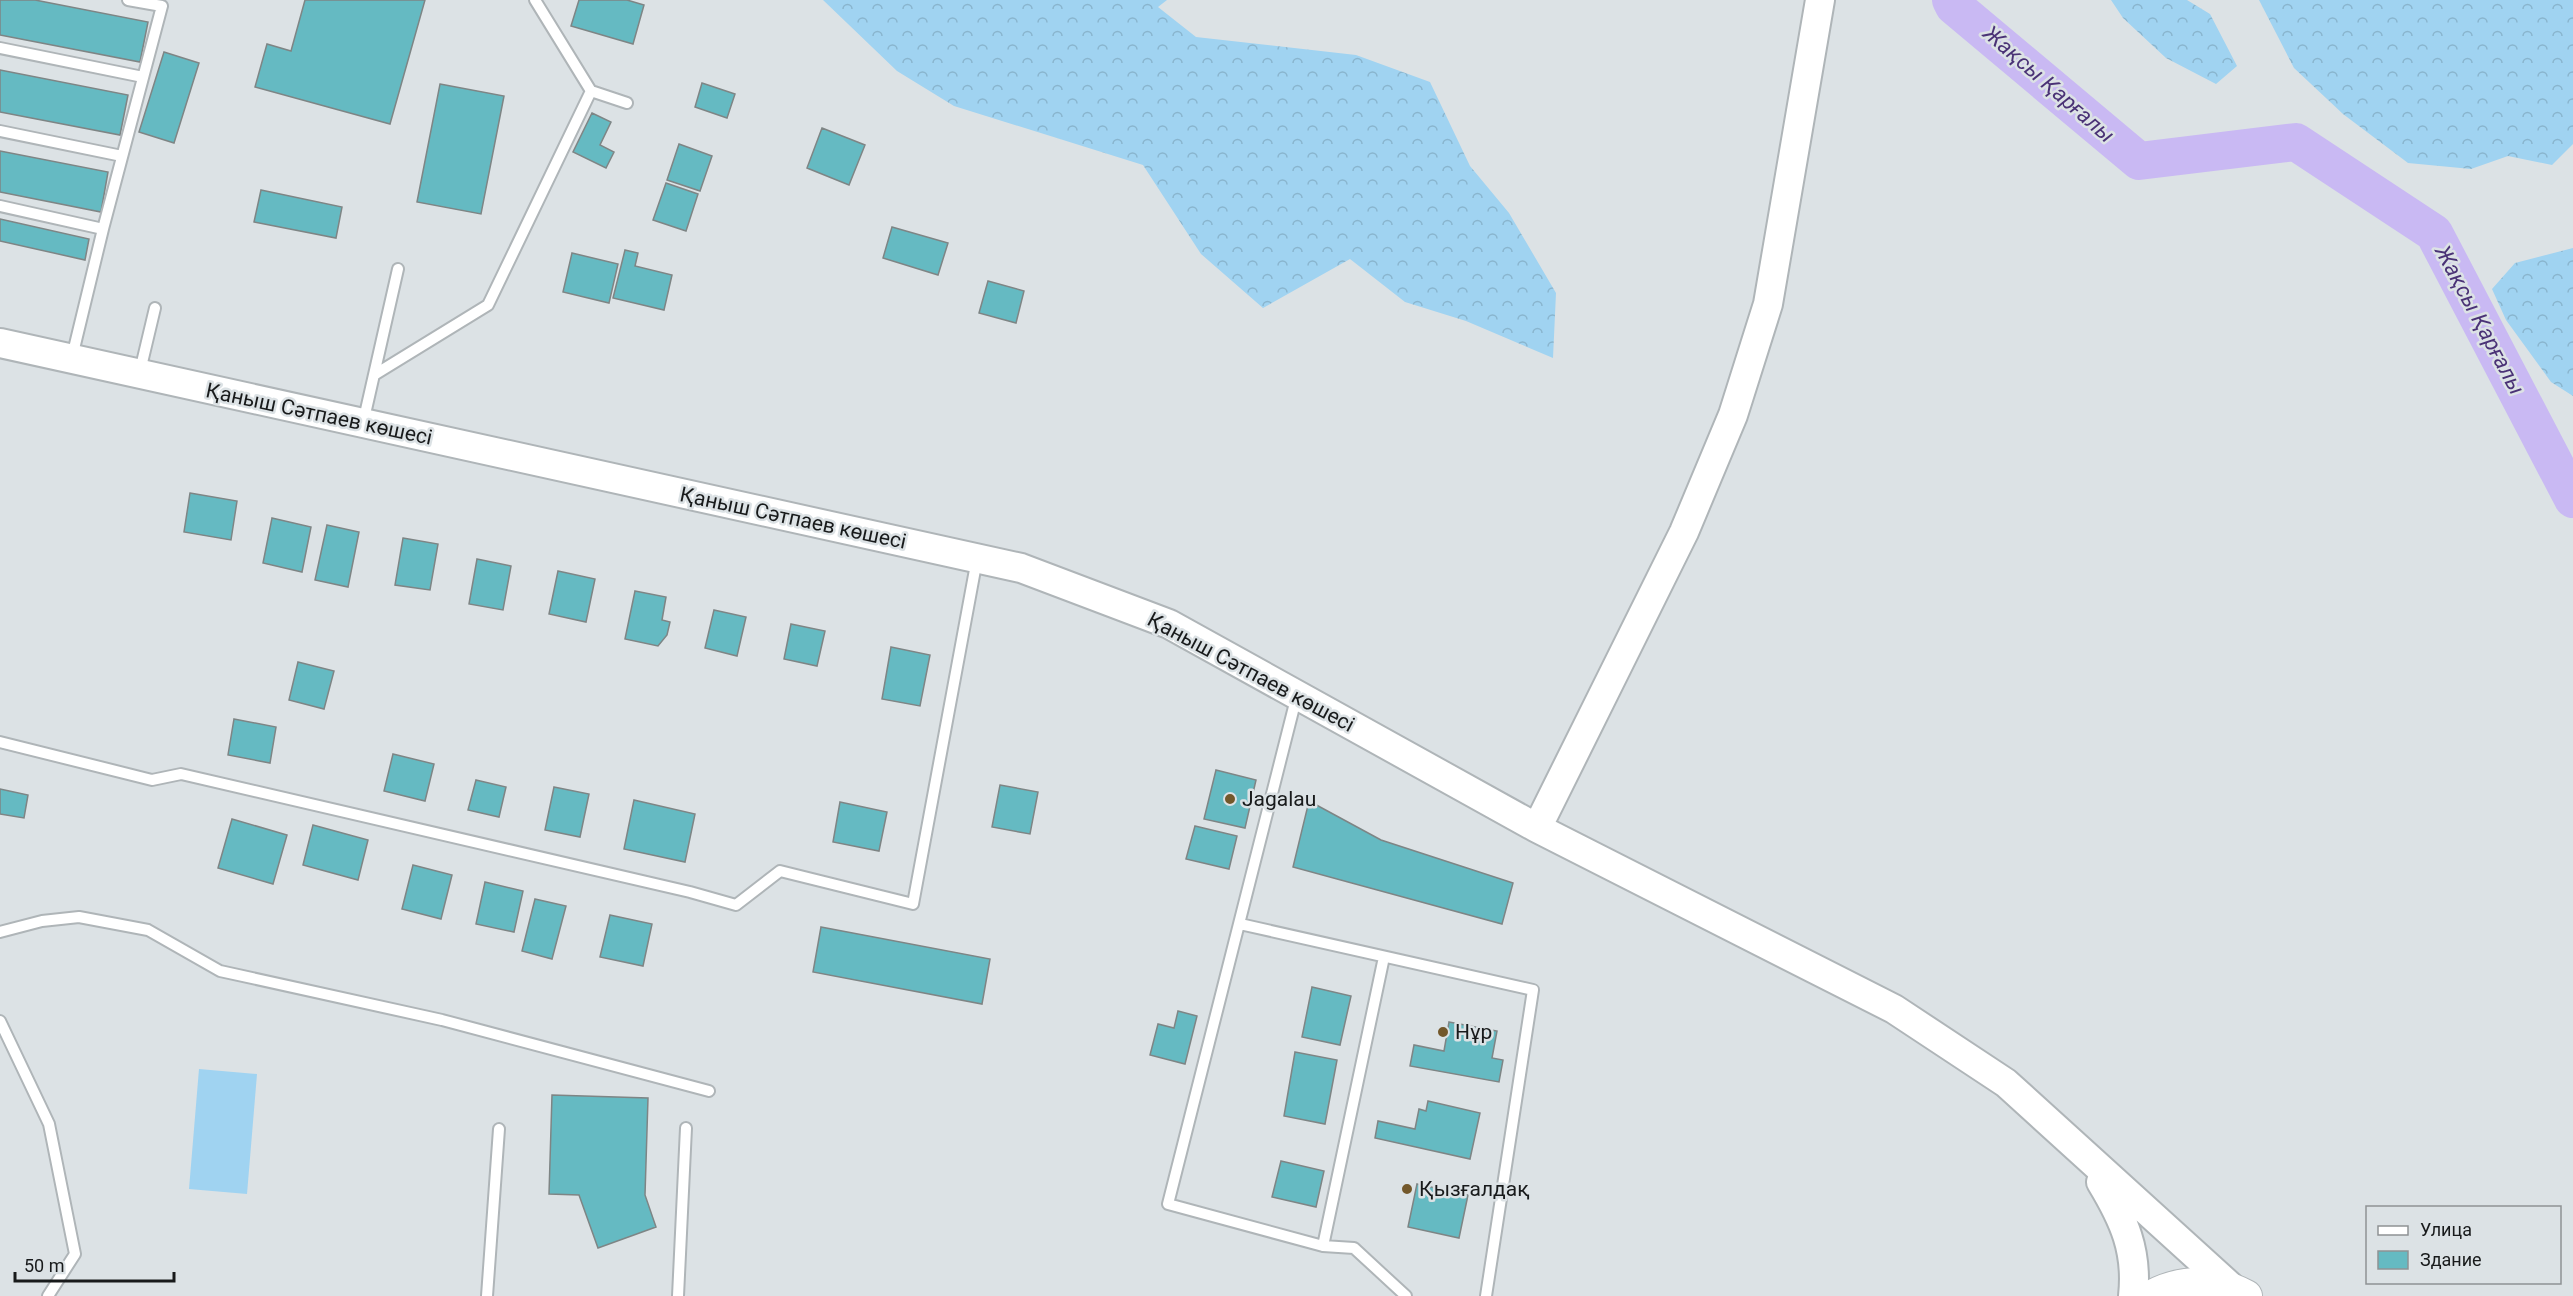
<svg xmlns="http://www.w3.org/2000/svg" width="2573" height="1296" viewBox="0 0 2573 1296" font-family="Roboto,sans-serif">
  <style>
    .grass { fill: #a0d3f1 }
    .forest { fill: url(#forest-crowns) }
    .lines { fill: none; stroke-linecap: round; stroke-linejoin: round }
    .river { stroke: #c9b9f3; stroke-width: 38 }
    .building { fill: #65bac2; stroke: #7e8585; stroke-width: 1.5 }
    .lane-casing { stroke: #afb5b8; stroke-width: 14 }
    .secondary-casing { stroke: #afb5b8; stroke-width: 32 }
    .primary-casing { stroke: #afb5b8; stroke-width: 34 }
    .lane { stroke: #fff; stroke-width: 10 }
    .secondary { stroke: #fff; stroke-width: 28 }
    .primary { stroke: #fff; stroke-width: 32 }
    .poi-dot { fill: #73582b; stroke: #dce2e5; stroke-width: 2 }
    .labels { text-anchor: middle; dominant-baseline: central; stroke-width: 5; stroke-linejoin: round; paint-order: stroke }
    .street-label { font-size: 21px; fill: #181a1b; stroke: #dce2e5 }
    .poi-label { font-size: 21px; fill: #181a1b; stroke: #dce2e5; text-anchor: start }
    .water-label { font-size: 22px; font-style: italic; fill: #4a3276; stroke: #dce2e5 }
  </style>
  <defs>
    <pattern id="forest-crowns" width="20" height="18" patternUnits="userSpaceOnUse" patternTransform="scale(1.5)"><rect width="20" height="18" fill="#a0d3f1"/><path d="M2 6a3 3 0 1 1 6 0M12 15a3 3 0 1 1 6 0" fill="none" stroke="#89b5ce"/></pattern>
  </defs>
  <rect width="100%" height="100%" fill="#dce2e5"/>
  <path class="grass" d="M199,1069l58,5 -10,120 -58,-5z"/>
  <path class="forest" d="M823,0h344l-9,7 38,30 160,18 74,27 40,84 39,47 47,80 -3,65 -87,-37 -61,-19 -55,-43 -87,49 -62,-54 -58,-89 -189,-59 -57,-35z
    M2111,0h76l23,14 27,52 -21,18 -50,-26 -43,-40z
    M2259,0h314v144l-21,21 -44,-9 -37,13 -63,-6 -65,-49 -49,-46z
    M2573,248v148l-22,-14 -45,-62 -14,-31 23,-26z"/>
  <g class="lines">
    <path class="river" d="M1951,0l3,6 185,155 157,-19 138,91 139,266"/>
  </g>
  <path class="building" d="M0,0h35l113,22 -8,40 -140,-27z
    M305,0h120l-35,124 -135,-37 12,-43 24,7z
    M579,0h48l17,5 -11,39 -62,-18z
    M164,52l35,11 -25,80 -35,-11z
    M0,70l128,25 -8,40 -120,-23z
    M702,83l33,11 -8,24 -32,-11z
    M440,84l64,12 -23,118 -64,-12z
    M592,113l19,9 -11,23 14,7 -8,16 -33,-16z
    M822,128l43,17 -16,40 -42,-17z
    M679,144l33,12 -12,35 -33,-11z
    M0,151l108,21 -7,40 -101,-20z
    M666,183l32,11 -12,37 -33,-11z
    M261,190l81,17 -6,31 -82,-16z
    M0,219l89,20 -4,21 -85,-19z
    M892,227l56,16 -10,32 -55,-17z
    M625,250l13,3 -3,13 37,9 -8,35 -51,-12z
    M572,253l46,11 -9,39 -46,-11z
    M988,281l36,10 -8,32 -37,-10z
    M190,493l47,8 -6,39 -47,-8z
    M272,518l39,9 -9,45 -39,-9z
    M327,525l32,7 -11,55 -33,-7z
    M403,538l35,6 -8,46 -35,-5z
    M477,559l34,7 -8,44 -34,-6z
    M558,571l37,8 -9,43 -37,-8z
    M635,591l31,6 -4,23 8,2 -3,13 -9,11 -33,-7z
    M714,610l32,7 -9,39 -32,-8z
    M791,624l34,7 -8,35 -33,-7z
    M891,647l39,8 -10,51 -38,-7z
    M298,662l36,9 -10,38 -35,-9z
    M234,719l42,8 -6,36 -42,-8z
    M393,754l41,10 -9,37 -41,-10z
    M1216,770l40,10 -11,48 -41,-9z
    M476,780l30,7 -7,30 -31,-7z
    M1000,785l38,7 -8,42 -38,-7z
    M554,787l35,7 -9,43 -35,-7z
    M0,789l28,6 -4,23 -24,-4z
    M634,800l61,14 -10,48 -61,-13z
    M1309,801l72,39 132,43 -11,41 -209,-57z
    M840,802l47,10 -8,39 -46,-9z
    M232,819l55,16 -14,49 -55,-16z
    M313,825l55,15 -10,40 -55,-15z
    M1195,826l42,10 -8,33 -43,-10z
    M413,865l39,10 -11,44 -39,-10z
    M485,882l38,9 -9,41 -38,-8z
    M535,899l31,7 -14,53 -30,-8z
    M610,915l42,9 -9,42 -43,-9z
    M821,927l169,32 -8,45 -169,-32z
    M1312,987l39,9 -11,49 -38,-8z
    M1178,1011l19,5 -12,48 -35,-9 8,-31 16,4z
    M1449,1022l48,9 -5,27 11,2 -4,22 -89,-16 4,-21 30,6z
    M1295,1052l42,8 -12,64 -41,-8z
    M552,1095l96,3 -3,97 11,32 -58,21 -19,-53 -30,-1z
    M1428,1101l52,12 -10,46 -95,-21 3,-17 37,8 4,-20 7,2z
    M1281,1161l43,10 -8,36 -44,-10z
    M1417,1184l51,11 -9,43 -51,-11z"/>
  <g class="lines">
    <g class="lane-casing">
      <path id="lane" d="M0,48l143,29
        M591,91l36,12
        M0,131l122,25
        M0,206l103,23 59,-223 -34,-6
        M72,357l31,-128
        M140,371l15,-63
        M374,375l114,-70 103,-214 -56,-91
        M363,423l35,-154
        M1297,695l-129,509 155,42 31,2 52,48
        M0,742l152,38 29,-6 509,118 46,13 44,-34 133,33 64,-345
        M1240,924l293,66 -47,306
        M0,932l42,-11 37,-4 69,13 72,41 222,49 267,71
        M0,1021l49,103 26,130 -27,42
        M1323,1246l61,-289
        M487,1296l12,-167
        M678,1296l8,-168"/>
    </g>
    <g class="secondary-casing">
      <path id="secondary" d="M1820,0l-52,304 -35,111 -49,117 -147,296 357,181 112,74 227,206
        M0,343l1021,225 148,56 368,204
        M2101,1182c23,38 37,69 32,114"/>
    </g>
    <g class="primary-casing">
      <path id="primary" d="M2152,1296c30,-16 64,-16 94,0"/>
    </g>
    <use href="#lane" class="lane"/>
    <use href="#secondary" class="secondary"/>
    <use href="#primary" class="primary"/>
  </g>
  <g class="poi-dot">
    <circle cx="1230" cy="799" r="6"/>
    <circle cx="1443" cy="1032" r="6"/>
    <circle cx="1407" cy="1189" r="6"/>
  </g>
  <g class="labels">
    <g class="street-label">
      <text transform="translate(319 414) rotate(12)">Қаныш Сәтпаев көшесі</text>
      <text transform="translate(793 518) rotate(12)">Қаныш Сәтпаев көшесі</text>
      <text transform="translate(1251 672) rotate(28)">Қаныш Сәтпаев көшесі</text>
    </g>
    <g class="poi-label">
      <text x="1242" y="799">Jagalau</text>
      <text x="1455" y="1032">Нұр</text>
      <text x="1419" y="1189">Қызғалдақ</text>
    </g>
    <g class="water-label">
      <text transform="translate(2049 84) rotate(41)">Жақсы Қарғалы</text>
      <text transform="translate(2480 320) rotate(62)">Жақсы Қарғалы</text>
    </g>
  </g>
  <rect x="2366" y="1206" width="195" height="78" fill="#dce2e5" stroke="#8e9294" stroke-width="1.5"/>
  <rect x="2378" y="1226" width="30" height="9" fill="#ffffff" stroke="#8e9294" stroke-width="1.5"/>
  <text x="2420" y="1236" font-size="18" fill="#181a1b">Улица</text>
  <rect x="2378" y="1251" width="30" height="18" fill="#65bac2" stroke="#8e9294" stroke-width="1.5"/>
  <text x="2420" y="1266" font-size="18" fill="#181a1b">Здание</text>
  <path d="M15 1272v9h159v-9" fill="none" stroke="#181a1b" stroke-width="3"/>
  <text x="24" y="1272" font-size="18" fill="#181a1b" stroke="#dce2e5" stroke-width="4.5" paint-order="stroke">50 m</text>
</svg>
